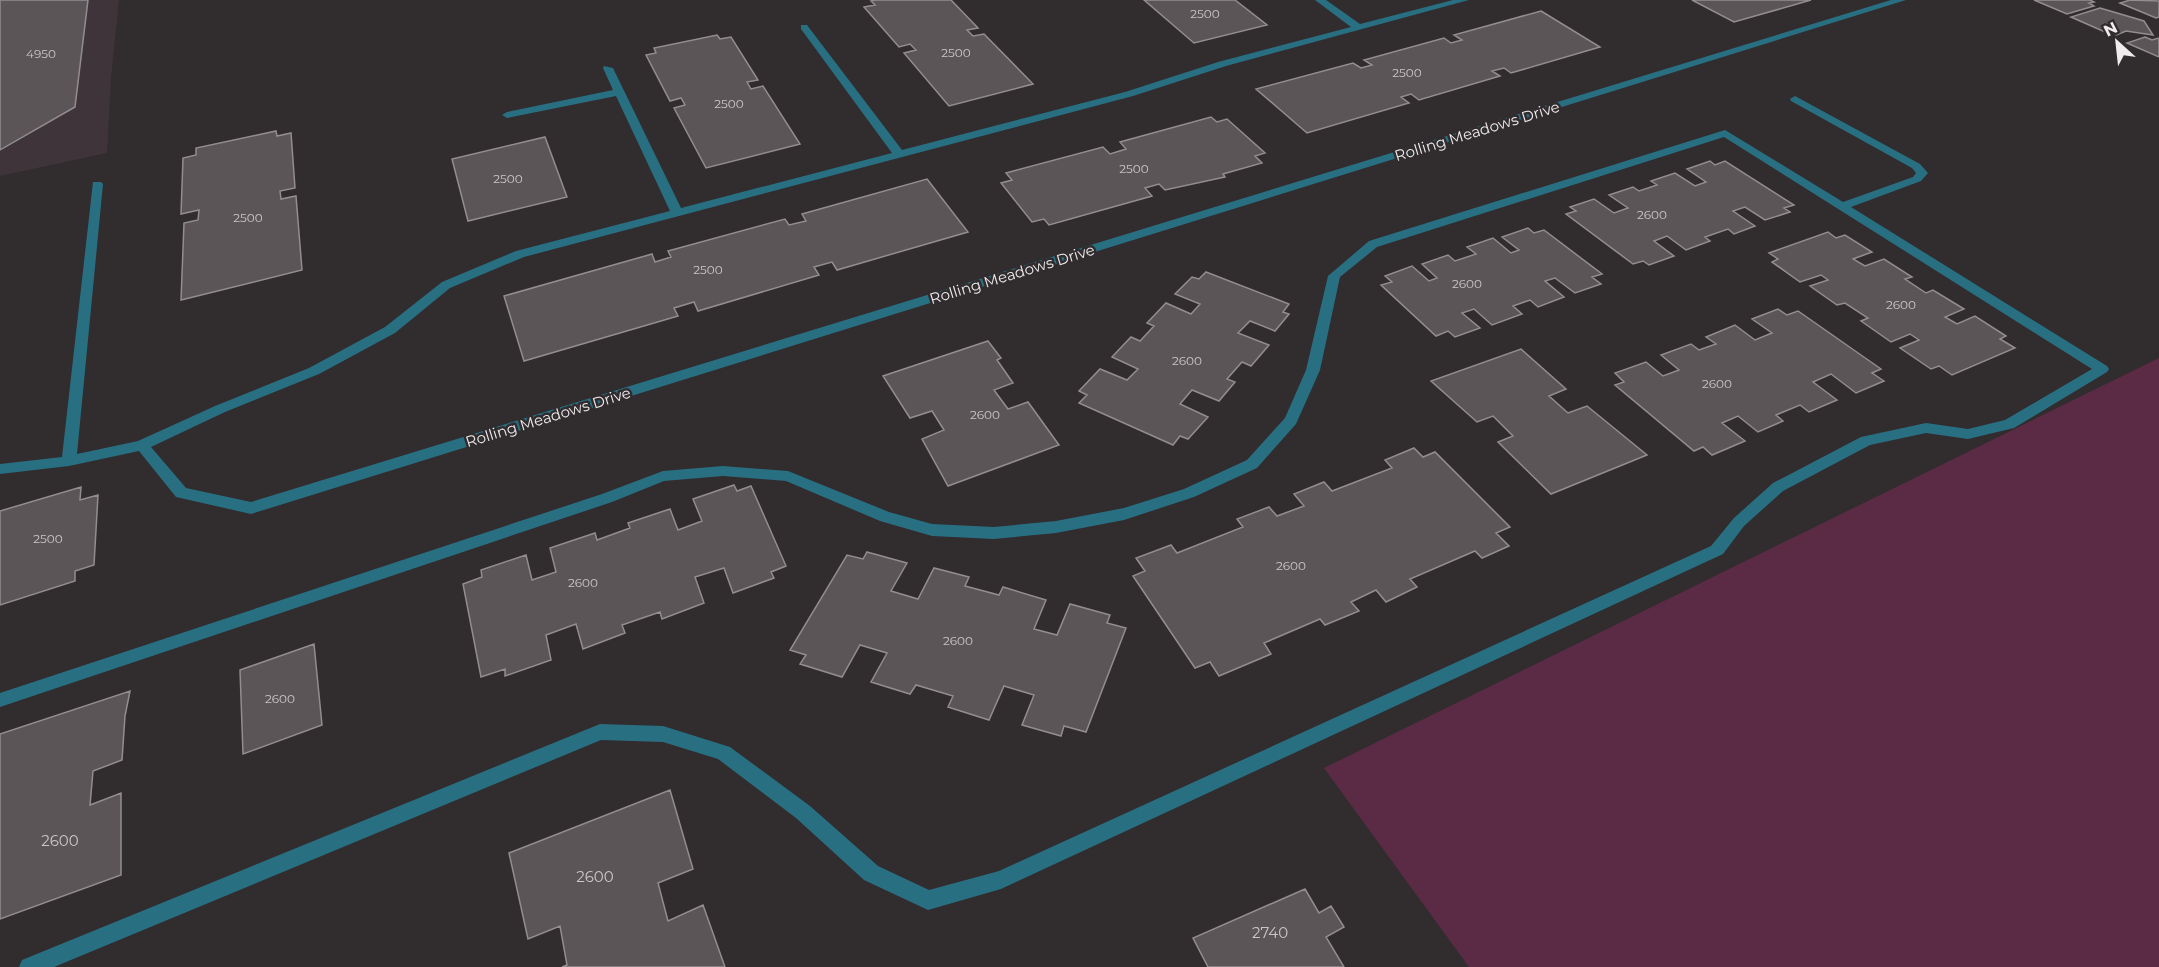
<svg xmlns="http://www.w3.org/2000/svg" width="2159" height="967" viewBox="0 0 2159 967" font-family="Montserrat,sans-serif">
  <style>
    .built { fill: #3f3439 }
    .green { fill: #5b2b45 }
    .building { fill: #5b5558; stroke: #938d90; stroke-width: 1.5 }
    .lines { fill: none; stroke-linecap: round; stroke-linejoin: round }
    .minor { fill: #296f82; fill-rule: evenodd }
    .labels { text-anchor: middle; dominant-baseline: central; stroke-width: 5; stroke-linejoin: round; paint-order: stroke }
    .number-label { font-size: 12px; fill: #cbc6c8 }
    .street-label { font-size: 15px; fill: #f0ecee; stroke: #312c2e }
    .near-number-label { font-size: 15px; fill: #cbc6c8 }
  </style>
  <rect width="100%" height="100%" fill="#312c2e"/>
  <path class="built" d="M0,0h119l-8,78 -4,75 -107,23z"/>
  <path class="green" d="M2159,358v609h-690l-145,-199z"/>
  <path class="building" d="M0,0h88l-13,107 -75,43z
    M951,0l27,28 -11,2 6,6 11,-2 49,50 -84,22 -45,-53 12,-3 -6,-6 -11,3 -35,-40 11,-2 -4,-4 4,-1z
    M1144,0h91l32,25 -73,18z
    M1692,0h119l-77,22z
    M2034,0h56l4,2 -5,1 5,3 -27,8z
    M2130,0l29,1v16l-3,1 -36,-15z
    M2100,8l44,13 9,14 -27,-4 -12,5 -43,-19z
    M1541,11l59,36 -89,26 -7,-5 -12,3 8,5 -81,24 -8,-6 -10,3 8,6 -102,30 -51,-44 97,-26 8,5 11,-3 -8,-5 80,-22 7,5 11,-3 -8,-5z
    M717,35l3,4 11,-2 27,43 -11,2 4,7 12,-3 37,58 -94,24 -32,-60 11,-3 -4,-7 -11,3 -24,-46 10,-2 -2,-5z
    M2145,37l7,3 7,-2v19l-32,-14z
    M1211,117l6,5 10,-3 38,34 -10,3 7,7 -39,11 2,3 -60,13 -6,-6 -14,4 7,8 -103,29 -5,-6 -12,3 -31,-39 11,-3 -6,-7 97,-26 7,7 16,-5 -6,-7z
    M276,131l1,5 14,-3 4,55 -15,3 1,8 15,-3 6,74 -121,30 3,-77 14,-3 1,-10 -18,4 2,-56 13,-3v-7z
    M545,137l22,60 -99,24 -16,-62z
    M1710,161l5,4 10,-4 69,44 -10,3 6,4 -25,8 -20,-13 -12,4 22,15 -21,8 -6,-5 -23,8 5,4 -24,9 -19,-14 -13,5 20,15 -25,9 -6,-4 -10,3 -67,-50 10,-3 -6,-4 24,-8 20,14 14,-5 -19,-13 24,-8 6,4 18,-6 -6,-4 24,-8 20,13 11,-4 -19,-13z
    M927,179l41,53 -131,38 -5,-8 -18,5 5,8 -121,36 -4,-9 -20,6 4,8 -154,45 -20,-65 148,-42 3,8 16,-5 -3,-6 117,-32 4,6 17,-4 -4,-7z
    M1528,228l6,5 10,-3 58,44 -10,3 9,7 -26,9 -20,-15 -10,3 19,16 -26,10 -8,-7 -17,6 9,8 -30,11 -18,-16 -12,4 18,15 -25,9 -7,-6 -12,5 -55,-51 11,-3 -7,-6 27,-10 17,15 8,-3 -15,-14 26,-9 7,6 21,-7 -9,-7 26,-9 18,15 8,-3 -17,-13z
    M1828,232l8,6 9,-3 27,17 -19,7 12,7 19,-7 28,18 -7,2 21,14 7,-3 31,19 -19,8 12,7 18,-8 31,20 -6,3 15,9 -63,27 -13,-9 -8,3 -31,-21 19,-8 -9,-6 -19,8 -30,-21 7,-3 -23,-15 -8,2 -27,-19 18,-6 -7,-5 -21,7 -28,-20 6,-3 -9,-6z
    M1206,272l83,32 -6,8 6,2 -14,17 -25,-10 -12,12 31,12 -18,21 -9,-4 -15,17 8,3 -16,19 -27,-11 -12,14 28,13 -20,22 -8,-3 -7,9 -94,-42 8,-8 -8,-4 21,-22 27,11 11,-11 -26,-12 19,-20 9,4 14,-15 -7,-3 19,-20 25,11 9,-10 -25,-10 17,-17 7,2z
    M1778,309l9,6 11,-4 83,58 -9,4 12,8 -28,12 -25,-19 -18,8 24,18 -28,12 -9,-7 -24,10 7,6 -25,11 -20,-16 -16,7 23,18 -33,14 -9,-8 -9,4 -79,-66 9,-3 -9,-9 31,-11 17,14 16,-6 -18,-15 30,-11 8,6 17,-6 -10,-7 29,-12 20,15 17,-7 -20,-14z
    M988,341l13,17 -4,2 16,23 -19,7 14,19 20,-7 31,43 -111,41 -26,-47 22,-9 -12,-19 -22,7 -27,-42z
    M1521,349l45,40 -17,7 19,17 19,-7 60,49 -96,39 -53,-52 15,-6 -20,-20 -16,6 -46,-41z
    M1414,448l9,9 12,-5 75,75 -14,6 13,13 -27,12 -7,-7 -65,28 7,8 -31,15 -10,-12 -25,12 8,9 -34,14 -5,-6 -56,24 7,11 -52,22 -9,-14 -15,6 -62,-92 12,-5 -9,-13 35,-13 6,8 66,-26 -6,-8 32,-12 8,9 27,-10 -10,-12 30,-12 8,9 60,-23 -7,-8z
    M734,485l3,6 14,-5 35,80 -15,6 3,6 -41,15 -9,-25 -29,9 9,26 -42,16 -2,-7 -38,13 3,8 -42,16 -7,-25 -30,11 5,25 -46,16v-7l-24,8 -18,-93 19,-7 -1,-7 45,-15 6,25 24,-8 -6,-24 45,-15 2,7 33,-12 -2,-5 42,-14 8,21 24,-9 -9,-22z
    M81,487l-1,13 18,-5 -4,70 -19,6v10l-75,24v-94z
    M867,552l40,11 -16,28 27,8 16,-31 35,9 -4,9 34,9 4,-8 43,13 -12,29 23,6 13,-31 40,11 -3,8 19,5 -40,104 -22,-6 -3,10 -39,-11 12,-30 -30,-9 -15,34 -41,-13 5,-11 -37,-11 -6,9 -39,-12 16,-29 -27,-8 -18,32 -42,-13 6,-9 -16,-5 57,-95 16,4z
    M314,644l8,81 -79,29 -3,-84z
    M130,691l-5,25 -3,44 -29,11 -3,34 31,-12v82l-121,44v-185z
    M670,790l23,79 -35,14 10,38 35,-16 22,62h-163l5,-2 -7,-39 -32,13 -19,-86z
    M1305,889l14,24 12,-7 13,21 -18,10 18,30h-136l-15,-29z"/>
  <g class="lines">
    <path class="minor" d="M1315,0h11l34,24 93,-24h16l-243,66 -93,30 -609,161 -74,31 -55,45 -76,41 -94,38 -74,35 35,41 65,14 1640,-502h15l-1655,514 -75,-17 -37,-46 -70,15 -69,8v-10l62,-7 31,-275h8l2,2 -26,270 61,-13 77,-35 94,-38 76,-41 57,-45 74,-31 154,-40 -54,-115 -109,22 -5,-3 5,-3 106,-22 -10,-22 1,-2 9,2 68,140 211,-55 -91,-124v-4h6l95,125 223,-58 93,-30 133,-35z
      M1795,96l125,68 8,9 -7,8 -70,26 256,159 2,3 -2,3 -93,56 -46,11 -42,-6 -56,12 -87,46 -39,35 -21,28 -722,335 -73,21 -64,-30 -68,-62 -78,-59 -55,-17 -62,-2 -547,227h-35l3,-7 578,-236 63,2 67,21 80,59 68,60 51,24 70,-19 712,-325 23,-28 39,-35 88,-46 65,-14 42,6 37,-9 87,-51 -368,-232 -347,110 -37,30 -20,93 -24,54 -39,44 -63,29 -70,23 -68,13 -62,6 -62,-3 -52,-15 -94,-40 -63,-5 -59,5 -52,21 -612,205v-14l602,-199 61,-23 60,-5 65,5 101,41 43,12 62,3 62,-6 68,-13 60,-19 63,-29 38,-42 21,-48 22,-94 41,-35 356,-111 118,72 70,-25 3,-4 -4,-5 -121,-67 -1,-2z"/>
  </g>
  <g class="labels">
    <g class="number-label">
      <text x="1205" y="13">2500</text>
      <text x="956" y="52">2500</text>
      <text x="41" y="53">4950</text>
      <text x="1407" y="72">2500</text>
      <text x="729" y="103">2500</text>
      <text x="1134" y="168">2500</text>
      <text x="508" y="178">2500</text>
      <text x="1652" y="214">2600</text>
      <text x="248" y="217">2500</text>
      <text x="708" y="269">2500</text>
      <text x="1467" y="283">2600</text>
      <text x="1901" y="304">2600</text>
      <text x="1187" y="360">2600</text>
      <text x="1717" y="383">2600</text>
      <text x="985" y="414">2600</text>
      <text x="48" y="538">2500</text>
      <text x="1291" y="565">2600</text>
      <text x="583" y="582">2600</text>
      <text x="958" y="640">2600</text>
      <text x="280" y="698">2600</text>
    </g>
    <g class="street-label">
      <text transform="translate(1477 131) rotate(-17)">Rolling Meadows Drive</text>
      <text transform="translate(1012 274) rotate(-17)">Rolling Meadows Drive</text>
      <text transform="translate(548 417) rotate(-17)">Rolling Meadows Drive</text>
    </g>
    <g class="near-number-label">
      <text x="60" y="840">2600</text>
      <text x="595" y="876">2600</text>
      <text x="1270" y="932">2740</text>
    </g>
  </g>
  <g transform="translate(2117 42) rotate(333)" stroke="#312c2e" stroke-width="4.5" paint-order="stroke">
  <path d="M0-4.5L10 22L0 15L-10 22Z" fill="#f0ecee"/>
  <text y="-9" font-size="16" font-weight="bold" text-anchor="middle" fill="#f0ecee">N</text>
  </g>
</svg>
